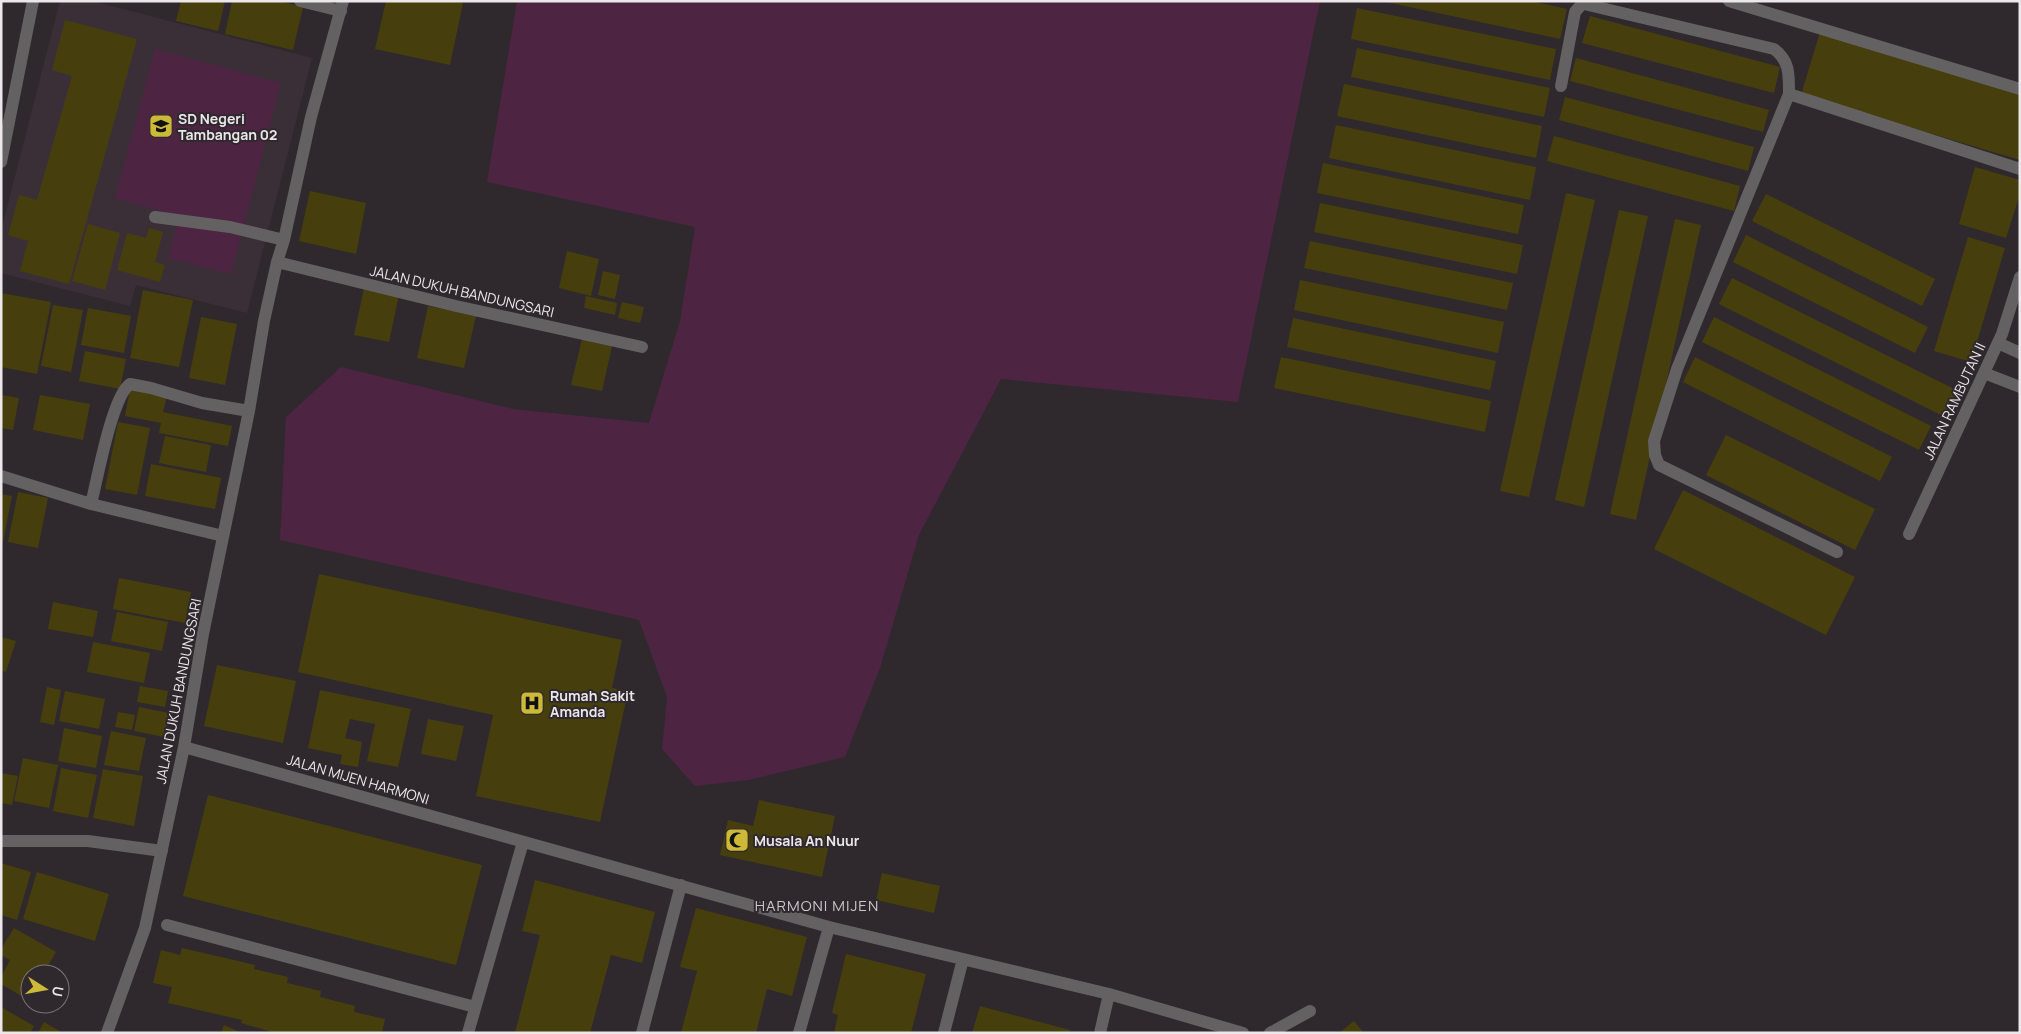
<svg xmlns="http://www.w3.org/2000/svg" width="2021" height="1034" viewBox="0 0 2021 1034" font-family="Manrope,sans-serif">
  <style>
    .built { fill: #3b2f37 }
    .green { fill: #4e2443 }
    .building { fill: #463f0d }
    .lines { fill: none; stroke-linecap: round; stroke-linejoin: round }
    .minor { stroke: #646163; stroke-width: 12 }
    .labels { text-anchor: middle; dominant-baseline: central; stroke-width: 4; stroke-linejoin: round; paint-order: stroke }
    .poi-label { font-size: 14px; font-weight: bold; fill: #ece7ea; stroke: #2f292d; text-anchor: start }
    .street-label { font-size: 14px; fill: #ece7ea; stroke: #2f292d }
    .neighbourhood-label { font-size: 15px; letter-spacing: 1px; fill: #cec5cb; stroke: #2f292d }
  </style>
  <rect width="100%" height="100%" fill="#2f292d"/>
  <path class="built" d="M60,1h32l220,57 -65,255 -111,-28 -6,21 -129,-33v-42z"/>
  <path class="green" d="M517,1h803l-82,401 -237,-23 -82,156 -39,133 -35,89 -97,23 -53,6 -33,-37 5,-52 -28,-77 -359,-80 6,-123 55,-50 172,42 136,14 31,-102 15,-94 -208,-45z
    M155,49l126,34 -50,191 -63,-16 11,-42 -64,-18z"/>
  <path class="building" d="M181,1h44l-7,30 -42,-10z
    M232,1h47l24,6 -10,43 -68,-16z
    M386,1h70l7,2 -13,62 -75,-16z
    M1381,1h150l36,8 -7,30z
    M1357,8l199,41 -6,31 -199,-41z
    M1590,16l190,51 -6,26 -192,-50z
    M65,20l72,19 -68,245 -49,-13 8,-30 -20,-6 11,-40 18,5 35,-124 -20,-6z
    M1820,32l200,61v67l-219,-65z
    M1357,48l193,40 -6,29 -193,-40z
    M1576,58l193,52 -6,22 -193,-51z
    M1344,84l198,42 -6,32 -199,-42z
    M1565,97l189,50 -6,24 -189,-51z
    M1336,125l200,42 -6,33 -201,-42z
    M1554,136l186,50 -6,25 -187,-50z
    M1323,163l201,42 -6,29 -201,-41z
    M1975,167l45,13v14l-14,44 -47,-14z
    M310,191l56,12 -10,51 -57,-13z
    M1566,193l29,7 -66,297 -29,-6z
    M1766,194l169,85 -13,27 -170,-85z
    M1320,203l203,42 -6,29 -203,-42z
    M1619,210l29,6 -64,291 -29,-7z
    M1675,219l26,6 -65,295 -26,-6z
    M88,224l32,9 -15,57 -33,-9z
    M149,228l14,4 -8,30 10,3 -5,17 -43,-12 10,-37 19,5z
    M1746,235l182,92 -13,26 -182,-91z
    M1968,237l37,11 -34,114 -37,-11z
    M1310,241l203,42 -6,27 -203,-42z
    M567,251l32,8 -8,37 -32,-8z
    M603,271l17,4 -5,24 -17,-4z
    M1732,278l226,113 -13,26 -226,-113z
    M1300,280l204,42 -6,31 -204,-43z
    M364,288l35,7 -10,47 -35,-7z
    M143,290l50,10 -14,67 -49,-9z
    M1,293l50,9 -14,72 -36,-7z
    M586,296l31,7 -2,12 -31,-7z
    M622,302l22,5 -4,16 -22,-5z
    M53,305l30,5 -12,62 -30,-6z
    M428,306l48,10 -12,52 -47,-10z
    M88,308l43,8 -7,37 -43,-8z
    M201,317l36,7 -12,61 -36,-7z
    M1714,317l217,109 -12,24 -217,-108z
    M1293,318l203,43 -6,29 -203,-43z
    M582,339l30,7 -10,45 -31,-6z
    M85,351l41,8 -6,30 -41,-8z
    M1281,357l210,44 -6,31 -211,-44z
    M1695,357l197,100 -12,24 -197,-99z
    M130,389l37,7 -4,16 69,14 -4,20 -69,-13 2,-10 -36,-7z
    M1,395l18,3 -6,32 -12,-2z
    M40,395l50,9 -7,36 -50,-10z
    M118,422l32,6 -13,67 -32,-6z
    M1726,435l149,74 -20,41 -149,-75z
    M165,436l46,9 -5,27 -47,-9z
    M151,464l70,14 -6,31 -70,-13z
    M1683,490l172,87 -29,58 -172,-86z
    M18,492l30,6 -10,50 -30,-6z
    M1,494l11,2 -10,51h-1z
    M319,574l303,66 -10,48 16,3 -28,131 -124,-26 17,-81 -195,-43z
    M119,578l72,14 -6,31 -72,-14z
    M53,602l45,9 -5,26 -45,-8z
    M117,612l51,10 -6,29 -51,-10z
    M1,637l15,4 -10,31 -5,-1z
    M93,642l57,11 -6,30 -57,-11z
    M217,665l79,16 -13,62 -79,-17z
    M140,686l28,5 -3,16 -28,-5z
    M47,687l14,3 -7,35 -14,-3z
    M320,690l91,19 -13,58 -31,-6 8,-37 -25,-5 -5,19 17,4 -4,25 -18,-3 2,-9 -34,-7z
    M65,691l40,8 -6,30 -40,-8z
    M139,707l30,6 -5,24 -30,-6z
    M118,712l17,3 -3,15 -17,-3z
    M428,719l36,7 -8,35 -35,-7z
    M64,728l38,8 -6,32 -38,-7z
    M111,731l35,7 -7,33 -35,-6z
    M23,758l35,7 -9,43 -35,-7z
    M61,768l36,7 -9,43 -35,-7z
    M103,769l40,7 -9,50 -41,-8z
    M1,773l17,3 -6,29 -11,-2z
    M208,795l274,70 -26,100 -273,-69z
    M759,800l76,16 -13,61 -102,-22 8,-35 25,6z
    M1,863l30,9 -14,48 -16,-5z
    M37,872l72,22 -14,47 -72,-22z
    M882,873l58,13 -6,27 -58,-13z
    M535,880l120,32 -13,51 -31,-8 -21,78h-75l25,-98 -18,-4z
    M696,908l111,29 -15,59 -25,-7 -11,44h-75l16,-62 -17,-4z
    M14,928l42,24 -13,22h-13v27l-29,-17v-7l9,-17 -9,-5v-6z
    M182,948l73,17 -1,4 34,8 -1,6 34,8 -1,6 35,9 -1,6 31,7 -3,14h-107l-34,-10 1,-3 -74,-17 4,-16 -19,-4 8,-33 19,5z
    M846,954l80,20 -15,59h-77l4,-18 -6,-2z
    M980,1006l90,24 -1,3h-97z
    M1,1007l33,19 -4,7h-29z
    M1354,1021l10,12h-25z
    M44,1022l19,11h-25z
    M224,1025l18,8h-21z"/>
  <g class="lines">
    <path class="minor" d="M300,1l41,10
      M1729,1l291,88
      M1561,86l14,-74 6,-7 3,-1 190,45c16,12 15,26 15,45
      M1,162l32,-161
      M155,217l75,10 54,13
      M277,262l179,44 186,41
      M1998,343l22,10
      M1984,373l36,14
      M1,476l90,28 132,32
      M91,504c6,-23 21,-108 39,-120l21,4 51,15 47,8
      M1909,534l93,-200 18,-57
      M1837,552l-178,-87 -4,-10 -1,-14 23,-72 112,-275 231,75
      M184,747l645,180 280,67 134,39
      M1,841h87l74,10
      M167,925l308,82
      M107,1033l38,-105 39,-181 19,-113 46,-223 15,-90 13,-59 7,-22 27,-123 32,-116
      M468,1033l55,-191
      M642,1033l39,-148
      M799,1033l30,-106
      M944,1033l19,-74
      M1100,1033l9,-39
      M1270,1033l40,-22"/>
  </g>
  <defs>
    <g id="school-square" transform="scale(1.25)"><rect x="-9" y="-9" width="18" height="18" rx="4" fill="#cdb938" stroke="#2f292d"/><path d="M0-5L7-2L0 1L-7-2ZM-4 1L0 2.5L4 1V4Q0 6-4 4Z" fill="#111"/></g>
    <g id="hospital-square" transform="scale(1.25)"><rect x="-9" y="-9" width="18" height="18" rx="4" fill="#cdb938" stroke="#2f292d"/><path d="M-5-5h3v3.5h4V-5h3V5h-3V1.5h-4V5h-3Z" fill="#111"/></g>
    <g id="mosque-square" transform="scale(1.25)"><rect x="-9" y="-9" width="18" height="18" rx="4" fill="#cdb938" stroke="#2f292d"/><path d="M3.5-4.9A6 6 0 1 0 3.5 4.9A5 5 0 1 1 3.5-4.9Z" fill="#111"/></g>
  </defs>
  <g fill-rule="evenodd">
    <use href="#school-square" x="161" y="126"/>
    <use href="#hospital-square" x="532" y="703"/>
    <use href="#mosque-square" x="737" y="840"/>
  </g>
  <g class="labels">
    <g class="poi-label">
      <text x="178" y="118">SD Negeri<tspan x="178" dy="16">Tambangan 02</tspan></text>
      <text x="550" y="695">Rumah Sakit<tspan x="550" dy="16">Amanda</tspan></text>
      <text x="754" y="840">Musala An Nuur</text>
    </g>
    <g class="street-label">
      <text transform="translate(462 291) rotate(13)">JALAN DUKUH BANDUNGSARI</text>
      <text transform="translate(1954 401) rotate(-65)">JALAN RAMBUTAN II</text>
      <text transform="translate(178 691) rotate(-79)">JALAN DUKUH BANDUNGSARI</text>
      <text transform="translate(358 779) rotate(16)">JALAN MIJEN HARMONI</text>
    </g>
    <g class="neighbourhood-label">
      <text x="817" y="905">HARMONI MIJEN</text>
    </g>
  </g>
  <rect width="2021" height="1034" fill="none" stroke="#ece7ea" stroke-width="5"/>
  <g transform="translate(45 989) rotate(101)"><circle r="24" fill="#2f292d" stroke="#7b7579"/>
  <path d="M0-4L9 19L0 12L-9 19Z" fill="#cdb938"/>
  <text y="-8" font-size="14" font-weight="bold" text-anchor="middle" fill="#ece7ea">U</text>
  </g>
</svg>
